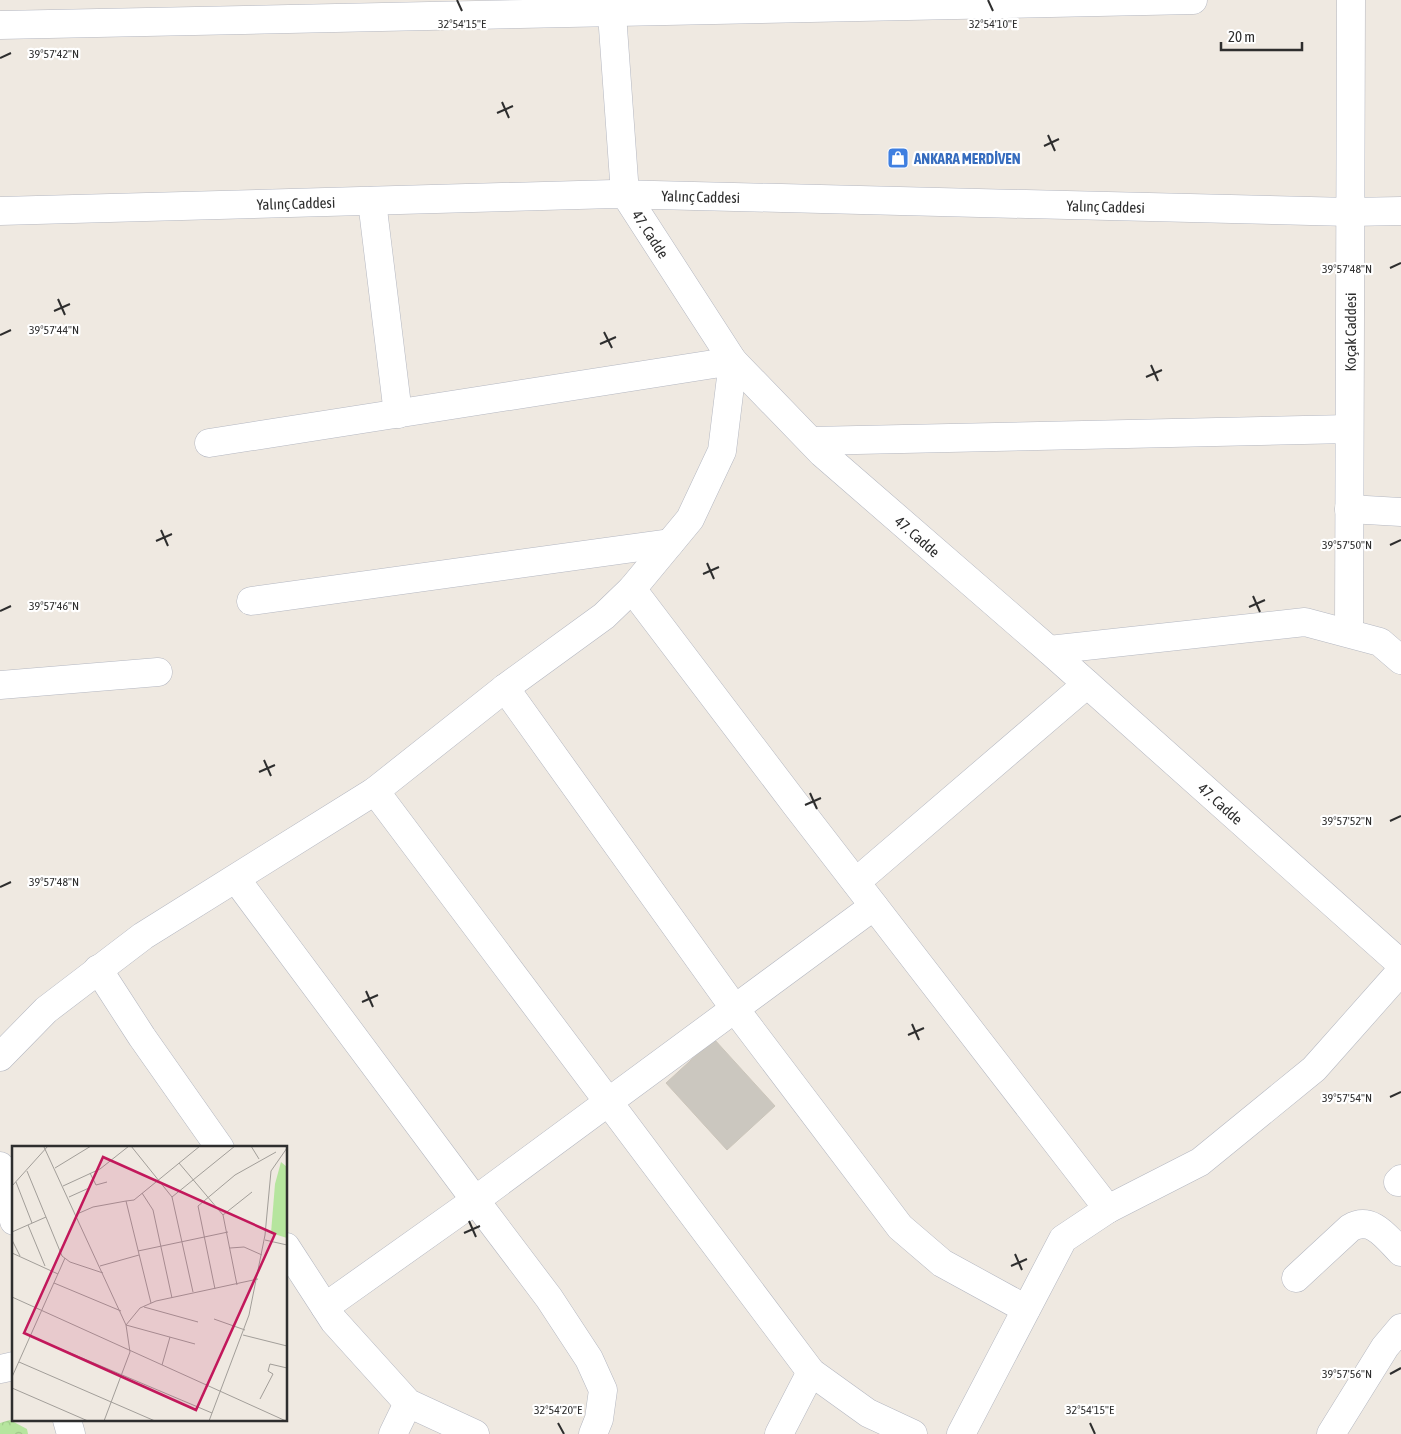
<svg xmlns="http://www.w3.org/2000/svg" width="1401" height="1434" viewBox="0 0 1401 1434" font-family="'Asap Condensed',sans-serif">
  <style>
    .forest { fill: url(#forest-crowns) }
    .building { fill: #cbc7bf; stroke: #cbc5ba }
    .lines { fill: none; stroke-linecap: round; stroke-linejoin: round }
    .minor-casing { stroke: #b4b7c1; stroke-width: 29 }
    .minor { stroke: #fff; stroke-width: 28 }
    .ticks { fill: none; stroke: #2e2e2e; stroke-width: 2 }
    .labels { text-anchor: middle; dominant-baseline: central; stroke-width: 4.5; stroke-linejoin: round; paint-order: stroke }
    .shop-label { font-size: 15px; font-weight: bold; fill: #366cbe; stroke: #fff; text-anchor: start }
    .street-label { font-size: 15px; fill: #2e2e2e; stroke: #fff }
    .inset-road { fill: none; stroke: #a29e99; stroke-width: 1 }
    .view { fill: #c2185b; fill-opacity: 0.15; stroke: #c2185b; stroke-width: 2.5 }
    .inset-edge { fill: none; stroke: #2e2e2e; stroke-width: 2.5 }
    .ticks-label { font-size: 12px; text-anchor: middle; fill: #2e2e2e; stroke: #fff; stroke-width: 4.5; stroke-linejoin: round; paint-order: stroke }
  </style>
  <defs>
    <pattern id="forest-crowns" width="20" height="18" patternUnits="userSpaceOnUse" patternTransform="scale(1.25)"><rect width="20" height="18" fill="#b6e59e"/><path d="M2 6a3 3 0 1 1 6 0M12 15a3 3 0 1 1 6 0" fill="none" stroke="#9dc588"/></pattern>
  </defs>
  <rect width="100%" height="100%" fill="#efe9e1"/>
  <path class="forest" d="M10,1420l17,9 1,5h-28v-11z"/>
  <path class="building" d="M714,1039l61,67 -48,44 -61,-67z"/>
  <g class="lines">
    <g class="minor-casing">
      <g id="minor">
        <path id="s1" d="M611,0l14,194 108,167 89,92 227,197 352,314"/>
        <path d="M0,25l1193,-25"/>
        <path d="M372,201l26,213"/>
        <path id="s2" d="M0,211l614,-17 736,18 51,-1"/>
        <path d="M811,441l538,-12"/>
        <path d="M1349,509l52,3"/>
        <path d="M632,589l164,216 312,404 92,-47 114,-93 87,-98"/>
        <path d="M251,601l419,-58"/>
        <path id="s3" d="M1349,633l2,-633"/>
        <path d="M1049,650l256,-28 75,20 21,18"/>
        <path d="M0,685l158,-13"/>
        <path d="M505,688l230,321 165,218 42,36 84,46"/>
        <path d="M375,791l436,581 57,41 45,21"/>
        <path d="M236,879l239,321 74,98 40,61 14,31 -4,29 -6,15"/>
        <path d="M856,882l231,-198"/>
        <path d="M98,969l44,68 78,111"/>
        <path d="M0,1057l46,-47 97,-74 232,-145 130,-103 99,-72 28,-27 58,-70 32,-68 11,-90 -524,82"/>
        <path d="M0,1166l14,55"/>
        <path d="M1398,1182l3,-3"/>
        <path d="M286,1247l48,74 74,82 67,31"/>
        <path d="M1296,1278l54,-50c22,-13 37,10 51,24"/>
        <path d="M325,1307l145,-103 404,-298"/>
        <path d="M0,1369l14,-3"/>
        <path d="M67,1420l4,14"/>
        <path d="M393,1434l15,-31"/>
        <path d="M779,1434l32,-62"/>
        <path d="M961,1434l102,-195 45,-30"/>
        <path d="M1331,1434l54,-87 16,-19"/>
      </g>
    </g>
    <use href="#minor" class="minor"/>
  </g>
  <path class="ticks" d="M457,0l5,11M988,0l5,11M0,58l11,-5M502,102l7,16M497,113l16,-7M1048,135l7,16M1044,146l15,-7M1390,268l11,-5M58,299l7,16M54,311l16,-7M604,332l8,16M0,335l11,-5M600,344l16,-7M1151,365l7,16M1146,377l16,-7M161,530l7,16M156,541l16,-7M1390,545l11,-5M707,563l7,16M703,574l16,-7M1253,596l7,16M1249,607l16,-7M0,611l11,-5M264,760l7,16M259,772l16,-7M810,793l7,16M805,805l16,-7M1390,821l11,-5M0,887l11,-5M366,991l7,16M362,1002l16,-7M912,1024l7,16M908,1035l16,-7M1390,1097l11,-5M469,1221l7,16M464,1233l16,-7M1015,1254l7,16M1011,1266l16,-7M1390,1374l11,-6M558,1423l6,11M1090,1423l5,11"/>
  <defs>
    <g id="shop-square" transform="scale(1.125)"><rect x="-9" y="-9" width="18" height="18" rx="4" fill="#3f7fe0" stroke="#fff"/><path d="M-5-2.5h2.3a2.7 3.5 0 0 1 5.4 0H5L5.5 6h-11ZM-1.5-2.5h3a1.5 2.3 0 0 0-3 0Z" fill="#fff"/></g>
  </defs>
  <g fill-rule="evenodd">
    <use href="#shop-square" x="898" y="158"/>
  </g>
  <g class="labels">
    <g class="shop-label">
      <text x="914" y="158">ANKARA MERDİVEN</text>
    </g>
    <g class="street-label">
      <text stroke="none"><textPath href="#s2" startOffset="701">Yalınç Caddesi</textPath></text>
      <text stroke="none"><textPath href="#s2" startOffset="296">Yalınç Caddesi</textPath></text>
      <text stroke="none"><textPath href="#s2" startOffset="1106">Yalınç Caddesi</textPath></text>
      <text stroke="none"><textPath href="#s1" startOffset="242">47. Cadde</textPath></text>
      <text stroke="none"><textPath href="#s3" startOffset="301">Koçak Caddesi</textPath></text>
      <text stroke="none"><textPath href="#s1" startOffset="648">47. Cadde</textPath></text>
      <text stroke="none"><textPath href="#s1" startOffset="1052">47. Cadde</textPath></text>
    </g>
  </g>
  <g transform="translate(12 1146)">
    <rect width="275" height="275" fill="#efe9e1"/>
    <path d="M269,16l6,5v71l-16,-5 4,-49z" fill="#b6e59e"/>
    <path class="inset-road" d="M119,0l41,51 21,95M239,0l8,13M32,1l82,178 4,27 -26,69M167,17l44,52 14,70M43,22l36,-22M15,25l35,85 8,6 33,11M78,27l6,12 11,-3M4,36l16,41M0,40l36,-40M51,40l37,-17 29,-23M130,47l11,17 19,88M57,51l20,-9M160,51l63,-51M114,55l8,-1 66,-54M65,68l16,-7 33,-6 25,102M211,69l29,-23M16,79l17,41M0,86l34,-15M0,94l8,16M253,94l22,5M218,102l14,-1 18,8M126,105l90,-19M0,107l46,21M88,120l39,-11M42,137l67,28M203,143l-17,-83 37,-31 41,-23M0,151l274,124M132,161l54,15M202,173l31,11M231,189l44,11M18,190l182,77M183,198l-69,-19 14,-17 16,-7 102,-22M7,216l136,59M150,219l8,-28M0,231l53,-119M0,242l76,33M248,253l13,-25 -5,-3 2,-7 17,4M197,275l40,-106 16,-80 6,-64 16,-23"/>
    <path class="view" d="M91,11l172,77 -79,176 -172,-77z"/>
    <rect width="275" height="275" class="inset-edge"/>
  </g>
  <g class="ticks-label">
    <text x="462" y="28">32°54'15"E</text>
    <text x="993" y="28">32°54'10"E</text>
    <text x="54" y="58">39°57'42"N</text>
    <text x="1347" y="273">39°57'48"N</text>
    <text x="54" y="334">39°57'44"N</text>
    <text x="1347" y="549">39°57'50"N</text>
    <text x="54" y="610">39°57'46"N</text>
    <text x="1347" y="825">39°57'52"N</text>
    <text x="54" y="886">39°57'48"N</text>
    <text x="1347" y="1102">39°57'54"N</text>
    <text x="1347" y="1378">39°57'56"N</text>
    <text x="558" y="1414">32°54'20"E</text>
    <text x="1090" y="1414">32°54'15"E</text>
  </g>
  <path d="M1221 42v8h81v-8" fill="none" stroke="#2e2e2e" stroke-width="2.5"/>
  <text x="1228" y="42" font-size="15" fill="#2e2e2e" stroke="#ffffff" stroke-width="4" paint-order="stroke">20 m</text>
</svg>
